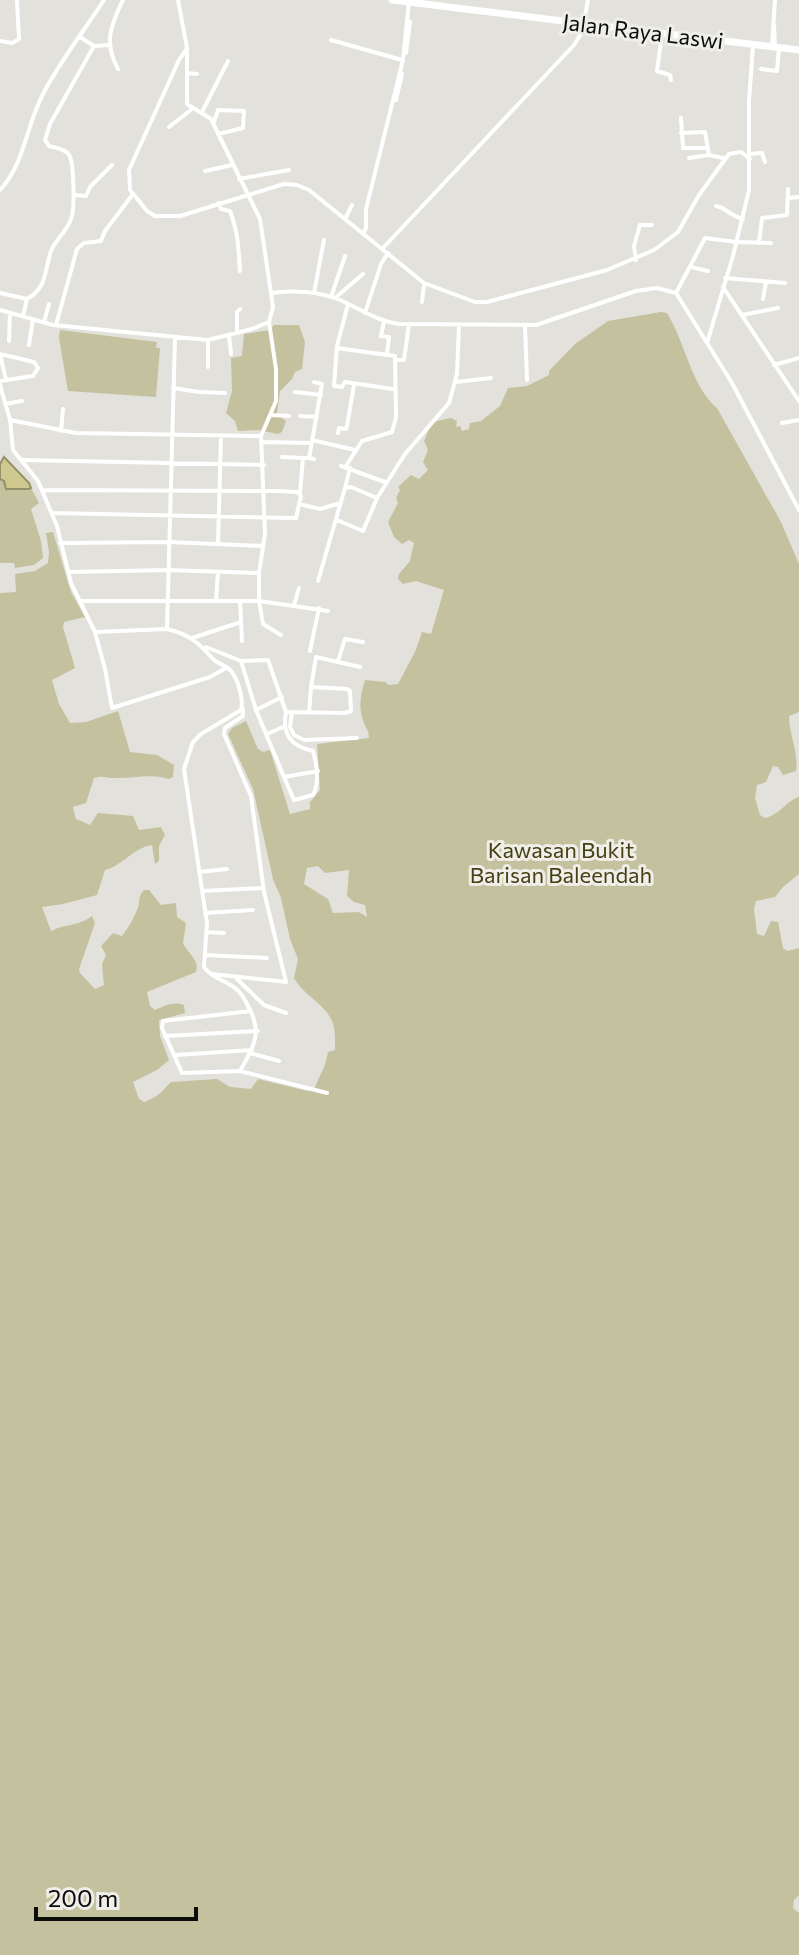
<svg xmlns="http://www.w3.org/2000/svg" width="799" height="1955" viewBox="0 0 799 1955" font-family="Commissioner,sans-serif">
  <style>
    .green { fill: #c4c19f; fill-rule: evenodd }
    .water { fill: #cfc990; stroke: #949068; stroke-width: 2 }
    .lines { fill: none; stroke-linecap: round; stroke-linejoin: round }
    .street { stroke: #fff; stroke-width: 4 }
    .primary { stroke: #fff; stroke-width: 7 }
    .labels { text-anchor: middle; dominant-baseline: central; stroke-width: 6; stroke-linejoin: round; paint-order: stroke }
    .street-label { font-size: 22px; fill: #0c0c0a; stroke: #efeee9 }
    .park-label { font-size: 22px; fill: #454114; stroke: #efeee9 }
  </style>
  <rect width="100%" height="100%" fill="#e2e1dc"/>
  <path class="green" d="M661,312l6,1c18,29 25,75 50,95l64,114 18,42v148l-10,4c0,18 10,38 7,55l-13,4 -5,-8 -5,-1 -7,16 -9,3 -2,13 5,17 5,3c16,-4 21,-17 34,-21v77l-16,13 -8,10 -19,4 -2,8 3,25 7,2 7,-15 7,1 5,26 4,3 12,-3v947l-5,5 -1,8 6,5v42h-799v-1362l16,-1 -1,-18 20,-3 13,-8 1,-11 -3,-19 7,-1 18,60 14,25 -21,5 -1,5 12,41 -23,12 7,24 11,19 16,-1 32,-11 12,41 27,3 17,10 -1,12 -4,2c-20,-6 -36,0 -55,-1 -8,0 -11,-3 -20,0l-8,25 -13,4 3,12 14,6 8,-12 35,3 6,14 22,-3 4,8 -6,11v15l-4,3 -3,-19c-19,3 -30,21 -47,25l-8,25 -34,9 -21,3 9,24c16,-8 26,-4 41,-15l3,7 -16,46 1,4 15,16 9,-4 -2,-21 4,-9 -5,-9 12,-13 9,3c5,-6 12,-18 15,-26 4,-9 0,-12 7,-20h5l12,15 15,-2 1,14 9,6 -3,20c5,11 17,17 13,29l-49,20 3,14 5,4c10,-4 18,-9 29,-5l1,8 -26,7 1,16 9,24 -12,10 -24,12 6,17 5,3c16,-6 17,-10 27,-20l46,-3 13,8 21,2 7,-10 50,12 6,-1c5,-14 12,-23 14,-38l7,-2c0,-10 1,-23 -5,-33 -8,-14 -27,-23 -36,-39l4,-19 -8,-20 -9,-41 -8,-19 -20,-90 -25,-55 4,-6 14,-7 12,28 5,3 7,-2 20,64 20,-5v-7l10,-12 -3,-46 52,-6c0,-9 -4,-10 -6,-18 -5,-14 -2,-27 2,-40l20,2 4,3 9,-1 17,-32 7,-20 9,2 13,-44 -28,-9 -13,3 -5,-5 1,-5 11,-13 4,-18 -5,-3 -7,4 -8,-7 -6,-15 10,-19 -2,-5 4,-8 -2,-3 13,-12 8,4 9,-9 -5,-8 5,-12 -4,-9 8,-19 19,-4 6,3 -1,6 4,-1 2,5 7,-2 1,-6 11,-2 19,-15 8,-18 19,-2 22,-11v-4l26,-27 33,-23zM318,866l7,7 24,-3 -2,26 7,6 11,3 2,12 -8,-5 -26,1 -5,-14 -24,-15 3,-16z
    M274,325h25l6,17 -3,27 -7,3 -3,7 -12,12 -3,23 9,7 -4,11 -4,2 -20,-4 -20,1 -3,-10 -9,-8 6,-22 -1,-33 11,-2 2,-22 26,-4z
    M60,330l97,12 -1,6h4l-4,49 -88,-6 -9,-53z
    M0,479l4,1 3,9 24,-1 8,15 -8,6 10,32 2,17 -9,7 -19,3 -1,-5h-14z"/>
  <path class="water" d="M4,457l25,26 2,5 -2,1h-23l-2,-8 -4,-2v-15z"/>
  <g class="lines">
    <path class="street" d="M774,25l1,21
      M662,34l-5,37 13,4 1,5
      M331,40l71,20
      M0,41l12,2 7,-4 -2,-39
      M772,45l3,-45
      M94,46l16,-1
      M187,48l-8,12 -50,110 1,20 17,21 8,5h25l104,-32 13,1 12,5 115,93 51,19h12l120,-32 47,-20 24,-18 21,-37 30,-41 12,-2 9,7
      M406,53l4,-31
      M118,69c-14,-26 -8,-43 5,-69
      M761,69l16,2 2,-23
      M187,73l10,1
      M396,100l6,-26
      M202,112l26,-51
      M681,118l2,30h25
      M214,122l4,-12 26,1 -1,17 -25,6
      M169,127l23,-18
      M681,133l24,-1 4,23 14,3
      M750,154l12,-1 3,9
      M689,158l20,-3
      M205,171l27,-6
      M239,179l50,-9
      M0,190c25,-27 26,-64 43,-96 17,-33 41,-63 61,-94
      M74,195l12,1 4,-9 22,-22
      M788,198l11,-1
      M219,203l2,6 9,2c9,26 8,33 10,60
      M716,206c11,2 14,10 27,13
      M345,219l7,-14
      M363,234l3,-6v-19l37,-149 6,-58
      M759,243l3,-25 25,-3 1,-26
      M383,248l191,-203 8,-13 6,-32
      M636,260l-2,-14 6,-21h12
      M691,267l17,4
      M725,278l60,5
      M723,287l76,114
      M0,293l27,6
      M271,293c24,-3 47,-2 69,7 20,9 37,21 59,24l137,1 100,-34 21,-3 19,5 56,90 67,127
      M314,293l10,-53
      M676,293l29,-55 31,4 35,1
      M331,297l14,-41
      M335,298l28,-24
      M763,299l3,-17
      M422,302l2,-17
      M348,304l-11,42 -3,40 8,1 3,-5 48,7
      M0,310l53,15 155,15 44,-11 17,-7 4,-15 -13,-88 -49,-100 -24,-15v-56l-9,-48
      M365,313l16,-49 7,-11
      M742,315l36,-7
      M23,316l4,-17c21,-12 17,-28 24,-48 5,-12 16,-20 20,-32 4,-9 3,-52 -1,-62 -3,-8 -14,-9 -21,-11l-4,-6 5,-16 44,-78 -14,-9
      M384,321l-3,15 8,1 -2,17
      M44,322l5,-18
      M269,322l7,47v32l-15,35 4,98 -6,39v28l4,23 18,11
      M56,325l21,-76 7,-6 17,-2 4,-10 28,-37
      M525,325l2,55
      M237,333v-21l3,-3
      M229,335l2,19
      M175,338l-8,291c22,5 32,14 46,30 5,5 12,6 16,10 9,8 15,31 12,41l-40,24 -8,8 -9,27 23,154 -3,44c8,11 20,13 31,21 7,5 10,12 14,20 14,25 4,40 -9,63
      M9,341l1,-28
      M707,343l26,-87 16,-66v-89l4,-56
      M29,345l4,-26
      M337,348l58,8 1,61 -4,15 -30,9 -16,25
      M0,354l34,8 4,6 -5,8 -33,5
      M0,354l6,26
      M395,360h9l5,-36
      M774,365l25,-7
      M208,367v-27
      M314,382l8,2 -12,69 -1,5 5,1
      M456,382l35,-4
      M0,385l10,35 3,30 25,31 19,45 14,57 24,49 10,37 7,39 98,-31 16,-9
      M173,388l26,4 26,1
      M295,392l26,3
      M5,404l17,-3
      M272,415l17,1
      M300,416l17,1
      M10,420l66,13 185,3
      M782,423l17,-3
      M61,431l2,-22
      M338,433l1,-5 7,1 1,-3 7,-41
      M312,440l43,10
      M263,442l48,1
      M282,457l21,1
      M22,460l242,5
      M341,466l44,16
      M345,488l5,-20
      M43,490l235,1 19,1 4,4 -5,22 -244,-5
      M300,493l3,-35h6
      M299,504l21,5 21,-6
      M337,520l26,11 14,-33
      M60,543l109,-1 94,4
      M218,544l3,-108
      M68,572l100,-2 91,3
      M318,581l27,-93 6,-1 26,11 28,-44 44,-51 8,-29 2,-49
      M80,601h179l69,10
      M216,601l2,-29
      M240,601l2,40
      M294,605l5,-17
      M95,632l72,-3
      M192,638l49,-16
      M206,647l35,14 15,49 28,67
      M310,651l9,-43
      M241,661l27,-1 18,52 59,1 6,-2 -1,-20 -3,-2 -36,-2 5,-30 44,10
      M338,661l7,-22 18,3
      M256,710l26,-13
      M286,712c-4,22 4,34 27,39 4,14 7,31 0,44l-19,5 -10,-23 34,-6
      M292,712l-2,15 4,8 10,5 53,-2
      M309,713l2,-25
      M267,734l16,-7
      M199,872l28,-3
      M202,891l61,-3
      M205,913l48,-3
      M206,932l18,1
      M205,955l62,3
      M212,974l74,8 -22,-90 -13,-96 -27,-62 1,-6 18,-12v-7
      M237,979l27,26 22,8
      M251,1011l-88,10 -1,7 20,45 58,-2 87,22
      M165,1036l93,-5
      M250,1053l29,8
      M176,1055l76,-5"/>
    <path class="primary" d="M392,0l407,50"/>
  </g>
  <g class="labels">
    <g class="street-label">
      <text transform="translate(643 31) rotate(7)">Jalan Raya Laswi</text>
    </g>
    <g class="park-label">
      <text x="561" y="849">Kawasan Bukit<tspan x="561" dy="25">Barisan Baleendah</tspan></text>
    </g>
  </g>
  <path d="M36 1907v12h160v-12" fill="none" stroke="#0c0c0a" stroke-width="4"/>
  <text x="48" y="1907" font-size="24" fill="#0c0c0a" stroke="#efeee9" stroke-width="6" paint-order="stroke">200 m</text>
</svg>
